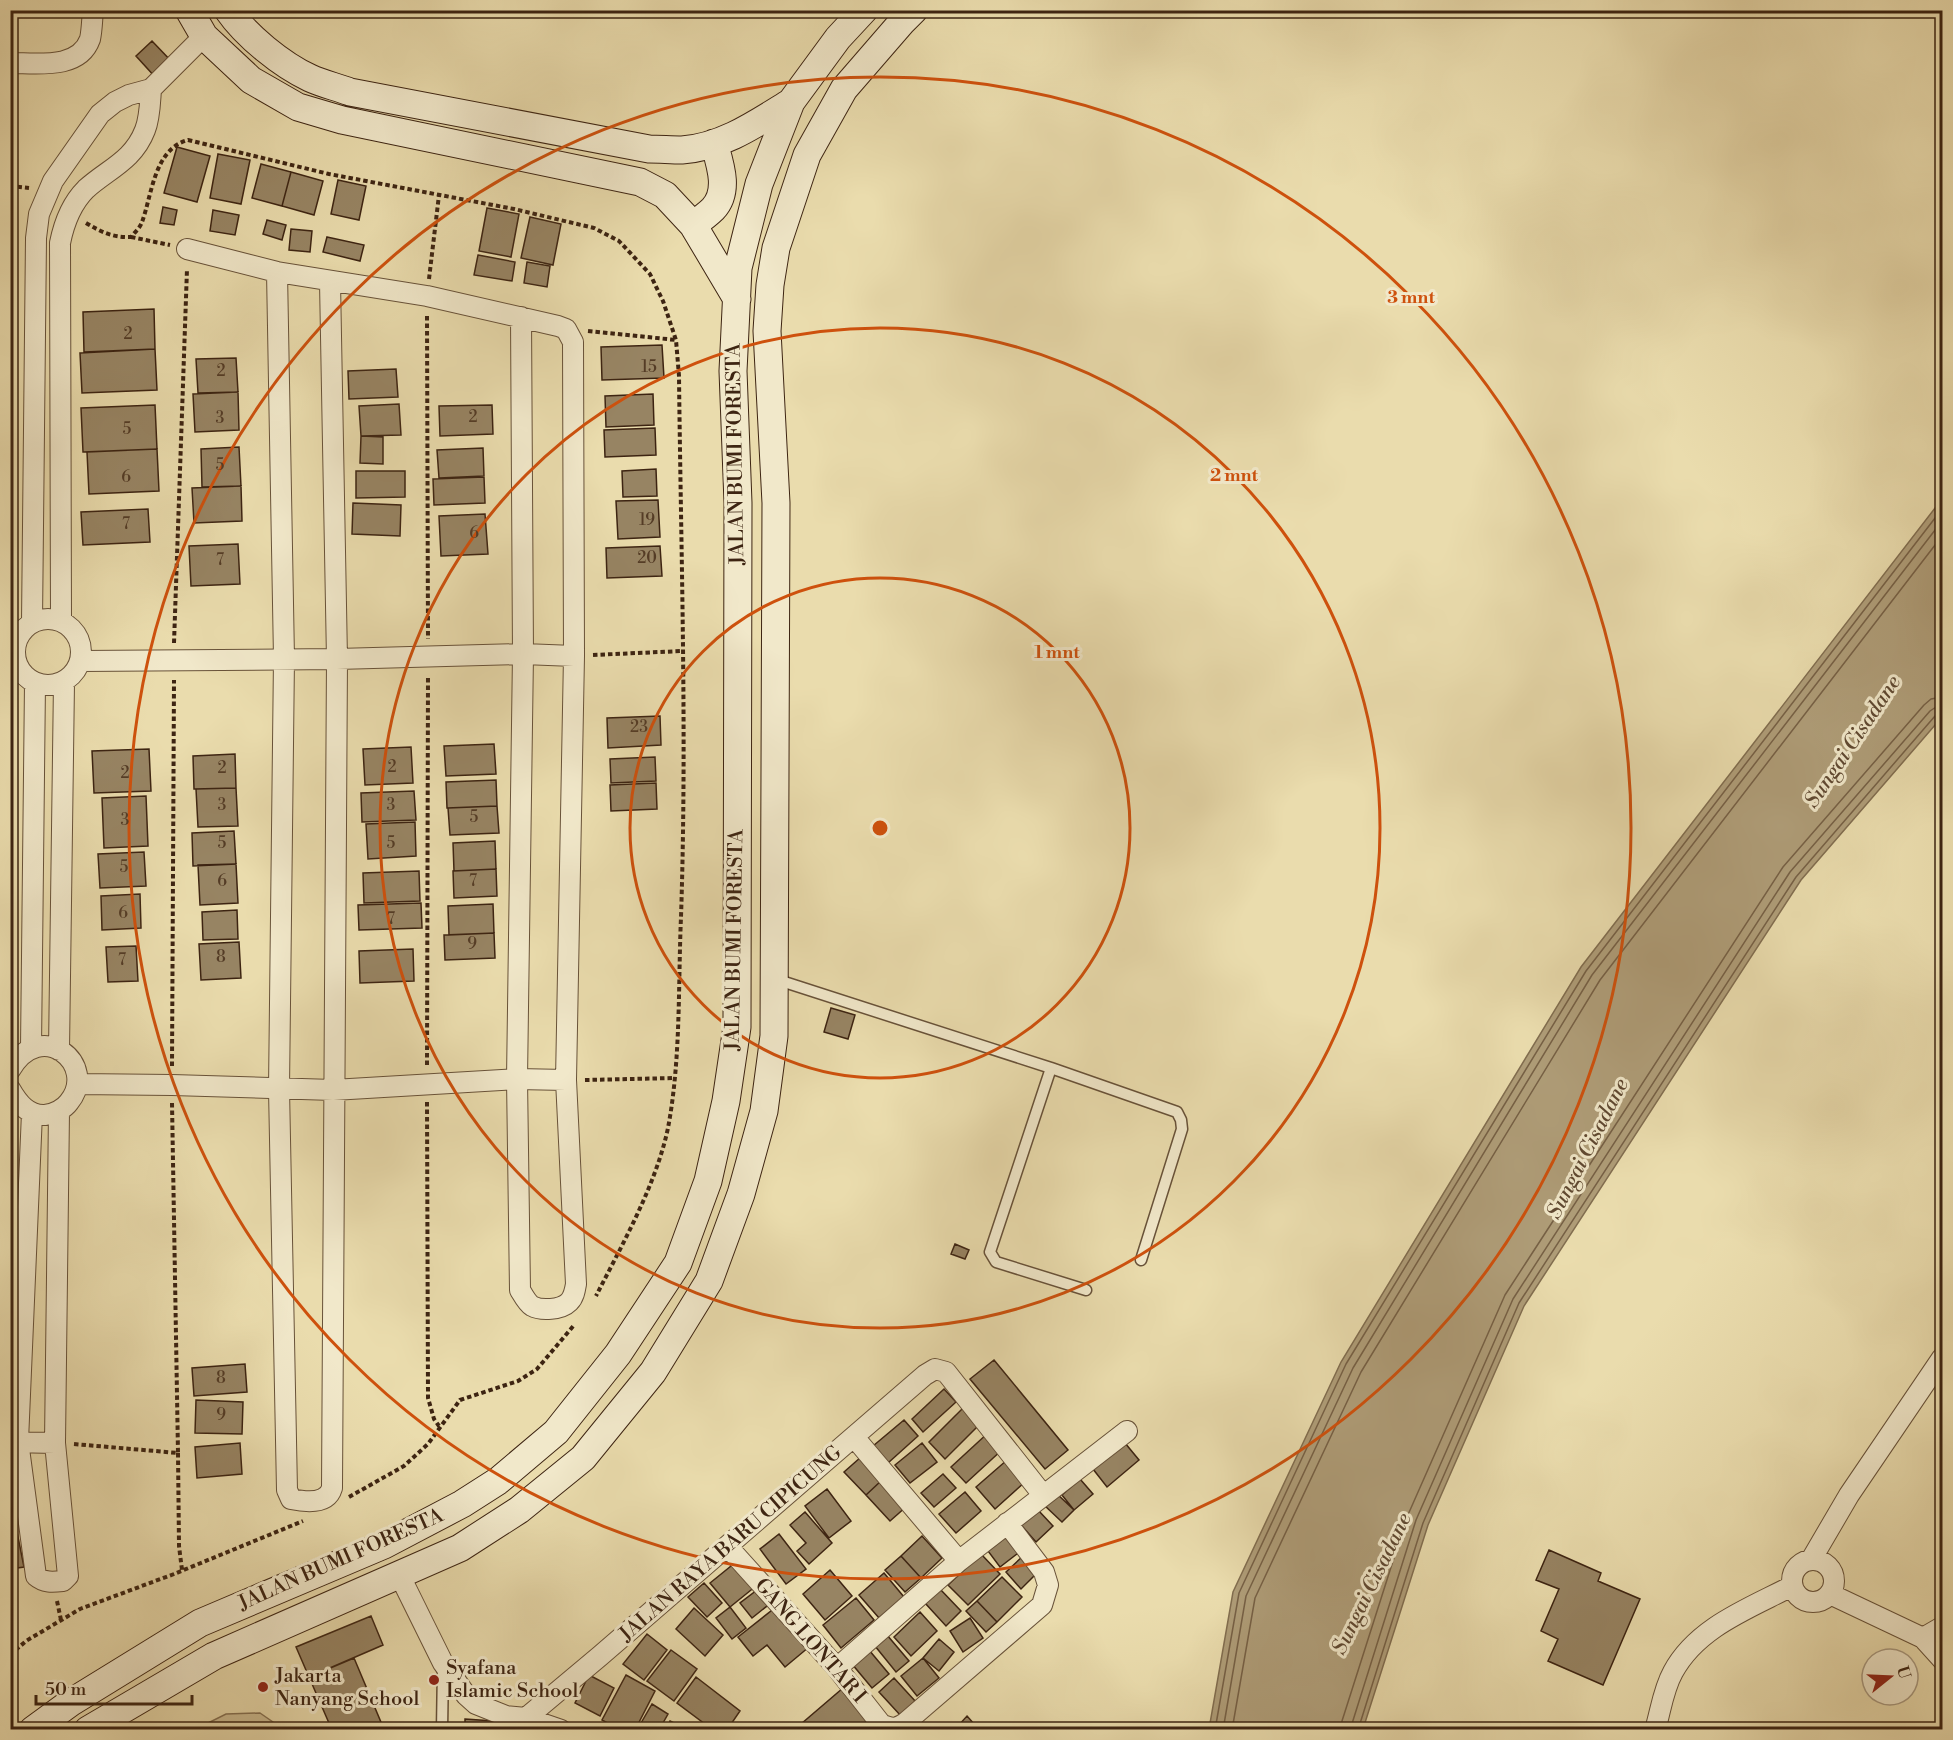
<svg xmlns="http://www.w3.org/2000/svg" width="1953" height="1740" viewBox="0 0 1953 1740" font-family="'Libre Bodoni',serif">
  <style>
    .green { fill: #cdbd93; stroke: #857052; stroke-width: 1.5 }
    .water { fill: #af9d78; stroke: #816d4f; stroke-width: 1.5 }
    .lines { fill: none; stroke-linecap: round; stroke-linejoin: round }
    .shore { stroke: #766045; stroke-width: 1.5 }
    .building { fill: #978463; stroke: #3d2412; stroke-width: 1.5 }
    .lane-casing { stroke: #685239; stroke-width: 13 }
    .street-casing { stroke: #685239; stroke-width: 22 }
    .secondary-casing { stroke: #3d2412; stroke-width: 29 }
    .path { stroke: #3d2412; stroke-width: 4; stroke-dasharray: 4.5 3; stroke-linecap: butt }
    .lane { stroke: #f1e8ca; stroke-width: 10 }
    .street { stroke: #f1e8ca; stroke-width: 20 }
    .secondary { stroke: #f1e8ca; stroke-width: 27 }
    .ring { fill: none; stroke: #ce510d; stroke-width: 3 }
    .poi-dot { fill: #8f2418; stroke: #f1e8ca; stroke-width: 2 }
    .labels { text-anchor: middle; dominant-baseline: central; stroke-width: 6; stroke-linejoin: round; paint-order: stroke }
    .number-label { font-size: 16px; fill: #543c26 }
    .street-label { font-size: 20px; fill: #3d2412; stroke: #f1e8ca }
    .poi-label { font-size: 20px; fill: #3d2412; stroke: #f1e8ca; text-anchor: start }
    .water-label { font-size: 21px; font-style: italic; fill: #5f4831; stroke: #f1e8ca }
    .centre { fill: #ce510d; stroke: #f1e8ca; stroke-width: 3 }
    .ring-label { font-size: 18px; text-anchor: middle; font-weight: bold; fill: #ce510d; stroke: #f1e8ca; stroke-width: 6; stroke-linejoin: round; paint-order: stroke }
  </style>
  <rect width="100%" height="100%" fill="#eadcad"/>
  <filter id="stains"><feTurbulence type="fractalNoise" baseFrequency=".00333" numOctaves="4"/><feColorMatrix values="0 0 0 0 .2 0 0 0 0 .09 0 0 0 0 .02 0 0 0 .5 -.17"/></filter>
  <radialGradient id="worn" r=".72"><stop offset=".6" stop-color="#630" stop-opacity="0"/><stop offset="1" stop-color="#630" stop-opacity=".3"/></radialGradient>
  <path class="green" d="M260,1713l23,16h-87l30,-15z"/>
  <path class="water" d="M1942,499v218l-141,163 -277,426 -96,219 -65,204h-154l24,-137 108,-230 240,-395z"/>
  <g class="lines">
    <path class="shore" d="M1215,1730l24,-137 107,-229 240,-393 356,-462
      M1223,1730l23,-134 107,-228 239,-393 350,-454
      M1232,1730l23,-132 106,-226 239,-392 342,-444
      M1341,1730l1,-9 65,-204 98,-222 278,-428 141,-162 7,-6 11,-2
      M1350,1730l66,-210 97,-221 277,-427 140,-161 6,-4 6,-1
      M1358,1730l65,-207 96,-220 277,-426 139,-161 7,-2"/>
  </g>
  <path class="building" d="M152,41l21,22 -17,15 -20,-22z
    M177,147l33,9 -13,46 -33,-9z
    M218,154l32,6 -9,44 -31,-6z
    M261,164l30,8 -9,34 -30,-8z
    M291,172l32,9 -9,34 -32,-9z
    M338,180l28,6 -7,34 -28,-6z
    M163,207l14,3 -3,15 -14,-2z
    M487,208l32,6 -8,43 -32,-6z
    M213,210l26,5 -4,20 -25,-4z
    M530,217l31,7 -8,41 -32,-7z
    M267,220l19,5 -4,15 -19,-6z
    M291,229l21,2 -2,21 -21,-2z
    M327,237l37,8 -4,16 -37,-9z
    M478,255l37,7 -3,19 -38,-6z
    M527,262l23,4 -3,21 -23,-4z
    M154,309l1,40 -71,3 -1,-40z
    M662,345l2,33 -62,2 -1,-33z
    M155,349l2,41 -75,3 -2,-40z
    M236,358l2,34 -40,1 -2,-34z
    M396,369l2,28 -49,2 -1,-28z
    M238,392l1,38 -44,2 -2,-38z
    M653,394l1,31 -48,2 -1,-31z
    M399,404l2,31 -40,1 -2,-30z
    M155,405l2,44 -74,3 -2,-44z
    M492,405l1,29 -53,2 -1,-30z
    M655,428l1,27 -51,2 -1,-27z
    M361,436l22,1v27l-23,-1z
    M239,447l2,39 -39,1 -1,-38z
    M483,448l1,28 -45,2 -2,-28z
    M157,449l2,42 -70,3 -2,-42z
    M656,469l1,27 -34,1 -1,-26z
    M356,471h49v26l-49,1z
    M484,477l1,26 -51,2 -1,-26z
    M241,486l1,35 -48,2 -2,-35z
    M658,500l2,37 -42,2 -2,-38z
    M353,503l48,2 -1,31 -48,-2z
    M148,509l2,33 -67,3 -2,-33z
    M485,514l3,40 -47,2 -2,-40z
    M238,544l2,40 -49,2 -2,-40z
    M660,546l2,30 -55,2 -1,-30z
    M660,716l1,29 -53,3 -1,-30z
    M494,744l2,30 -50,2 -2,-30z
    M411,747l2,36 -48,2 -2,-36z
    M149,749l2,42 -57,2 -2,-42z
    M235,754l1,34 -42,1 -1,-33z
    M655,757l1,24 -45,2 -1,-24z
    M496,780l1,26 -50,2 -1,-26z
    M656,783l1,26 -46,2 -1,-26z
    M236,788l2,38 -40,1 -2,-38z
    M414,791l2,29 -54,2 -1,-29z
    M146,796l2,50 -44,2 -2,-50z
    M497,806l2,27 -49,2 -2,-27z
    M415,822l1,34 -48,3 -2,-35z
    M234,831l2,33 -43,2 -1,-33z
    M495,841l1,28 -42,2 -1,-28z
    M144,852l2,34 -46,2 -2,-34z
    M236,864l2,39 -38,2 -2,-40z
    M496,869l1,27 -43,2 -1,-27z
    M419,871l1,30 -56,2 -1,-30z
    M140,894l1,34 -39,2 -1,-34z
    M421,903l1,25 -63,2 -1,-25z
    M493,904l1,29 -45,2 -1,-29z
    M237,910l1,29 -35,1 -1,-28z
    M494,933l1,25 -50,2 -1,-25z
    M239,942l2,36 -40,2 -2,-36z
    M136,946l2,35 -30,1 -2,-35z
    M413,949l1,32 -54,2 -1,-32z
    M831,1008l24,7 -7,24 -24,-7z
    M955,1244l14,6 -4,9 -14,-5z
    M994,1360l74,90 -23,19 -75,-90z
    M245,1364l2,28 -53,4 -2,-28z
    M944,1389l12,13 -33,30 -11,-13z
    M196,1400l47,2 -1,32 -47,-1z
    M965,1406l16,17 -36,36 -16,-17z
    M904,1420l14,16 -30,27 -15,-17z
    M989,1432l15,16 -38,35 -15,-16z
    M240,1443l2,31 -45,4 -2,-31z
    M922,1443l15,19 -27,21 -15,-18z
    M1125,1443l14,17 -32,27 -14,-18z
    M861,1457l21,23 -16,15 -22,-23z
    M1007,1460l18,22 -30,27 -19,-22z
    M943,1474l13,14 -22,19 -13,-14z
    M1080,1479l13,15 -19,16 -12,-15z
    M882,1480l25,26 -17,15 -24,-26z
    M827,1489l24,32 -22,17 -24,-32z
    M965,1492l16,19 -25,22 -17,-19z
    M1055,1492l19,18 -12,12 -18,-17z
    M1038,1510l15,16 -17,16 -15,-17z
    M805,1512l27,31 -23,21 -12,-13 9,-8 -16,-18z
    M17,1532l7,35 -14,2v-36z
    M779,1534l27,35 -20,15 -26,-35z
    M1010,1534l12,16 -22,17 -12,-16z
    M922,1536l20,22 -21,20 -20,-22z
    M1549,1550l52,23 -3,8 42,18 -37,86 -55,-24 10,-22 -17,-8 18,-42 -23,-9z
    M981,1554l19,20 -32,31 -20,-20z
    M901,1556l20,22 -16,14 -20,-22z
    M1023,1556l15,16 -17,17 -15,-17z
    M736,1562l20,24 -26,21 -20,-24z
    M830,1570l22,26 -27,24 -22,-26z
    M884,1573l20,24 -25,21 -20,-23z
    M1002,1577l20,20 -25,25 -20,-21z
    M704,1583l18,20 -15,14 -19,-20z
    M761,1587l11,15 -20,16 -12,-15z
    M940,1589l21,22 -15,15 -21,-23z
    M856,1598l18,22 -33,28 -18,-23z
    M977,1601l20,21 -11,10 -20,-21z
    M730,1607l16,21 -14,11 -16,-21z
    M776,1607l33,40 -24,20 -18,-22 -14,11 -15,-19z
    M694,1608l29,27 -18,21 -29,-27z
    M920,1612l17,19 -26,25 -17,-19z
    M371,1616l12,29 -74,32 -13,-30z
    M970,1618l13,20 -20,14 -13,-21z
    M647,1634l20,16 -23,30 -21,-16z
    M887,1635l22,26 -13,11 -21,-26z
    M939,1639l15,13 -15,19 -16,-13z
    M671,1650l26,19 -23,32 -27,-20z
    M869,1650l20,24 -17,14 -20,-24z
    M354,1658l29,69 -6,3h-45l-23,-53z
    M923,1658l16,20 -22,18 -16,-20z
    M589,1675l25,13 -14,28 -25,-13z
    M626,1675l29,16 -20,39h-15l-18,-10z
    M696,1677l44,34 -13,19h-14l-36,-27z
    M894,1678l22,24 -15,14 -22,-24z
    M843,1688l26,31 -12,11h-63z
    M652,1704l16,10 -9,16h-22z
    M967,1716l8,9 -4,5h-12l-2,-3z
    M465,1719l28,2 -1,9h-27z
    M670,1721l18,9h-22z"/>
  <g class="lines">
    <g class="lane-casing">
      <path id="lane" d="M775,979l276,89 126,44 4,8 1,9 -41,131
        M1051,1068l-61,184 6,10 90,28
        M442,1730l1,-64"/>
    </g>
    <g class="street-casing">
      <path id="street" d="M10,63c27,0 69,7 80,-24 2,-9 2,-19 3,-29
        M187,249l90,23 150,24 131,30 8,3 7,13 1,314 -8,424 10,204c-1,6 -2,13 -7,18 -8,8 -28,9 -37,4 -5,-3 -9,-11 -12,-16l-3,-211 6,-425 -2,-337
        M277,272l7,386 -5,431 8,401 4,9c14,3 36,6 41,-11l5,-829 -7,-377
        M15 652a33 33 0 1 1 66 0a33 33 0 1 1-66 0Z
        M61,620l-1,-377c4,-20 12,-40 26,-54 22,-20 47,-28 59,-59 5,-12 5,-28 6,-41
        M32,622l4,-384 3,-24 14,-33 47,-67 15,-12 14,-7 22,-6 53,-53
        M81,661l256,-2 186,-5 51,2
        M31,1048l4,-365
        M59,1050l5,-368
        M10,1070c31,-54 89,-5 59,32 -5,7 -15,12 -24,13 -17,1 -27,-12 -35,-26
        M77,1084l95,1 161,5 184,-11 49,1
        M32,1113l-14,328 18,135c8,7 17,6 27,5l5,-5 -13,-133 4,-332
        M854,1437l105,124
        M10,1442l45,1
        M728,1547l109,121 44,56c11,5 15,5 24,-1l137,-118 6,-20 -4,-13 -37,-49
        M1792 1581a21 21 0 1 1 42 0a21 21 0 1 1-42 0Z
        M1811,1560l38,-65 93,-137
        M399,1574l44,89 23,32 10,9 30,12 20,2 35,12
        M1830,1594l93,44 19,21
        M1923,1638l19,-11
        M837,1668l122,-107 168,-130
        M526,1718l74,-62 325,-281 10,-6 11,3 97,123
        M1655,1730c6,-20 8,-40 18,-58 24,-45 77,-64 119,-86"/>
    </g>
    <g class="secondary-casing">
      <path id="secondary" d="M189,10l15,26 47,44 47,27 44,13 298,62 25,13 28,30 44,74
        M228,10c18,26 54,55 82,68 13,6 27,9 40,14l299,57c11,0 22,1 33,1 41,-3 75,-27 109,-48
        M693,225c7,-5 14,-10 20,-16 17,-18 7,-45 1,-66
        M33,1730l37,-27 130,-80 184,-78 78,-41 36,-23 58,-49 62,-78 60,-91 30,-82 18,-80 11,-74 1,-524 -5,-132 5,-103 21,-84 32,-82 47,-64 26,-28
        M88,1730l126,-74 246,-108 59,-38 64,-52 70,-86 56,-91 32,-87 23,-83 10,-75 2,-533 -9,-172 3,-46 6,-37 31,-93 37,-66 58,-67 12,-12"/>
    </g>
    <path class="path" d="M10,186l19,2
      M86,223c15,9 28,15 45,14 4,-5 9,-9 11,-15 10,-27 12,-73 46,-82l141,34 185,35 80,19 25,13 31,33 13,27 13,39 3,36c2,181 8,361 2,541 -3,70 0,142 -13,211 -12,57 -46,117 -72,168
      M131,237l39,8
      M429,279l10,-84
      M427,316l1,323
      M588,331l88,9
      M174,643l13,-374
      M593,655l89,-4
      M427,1065l1,-389
      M172,1066l2,-386
      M585,1080l90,-2
      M427,1102l1,296 6,21 5,7
      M74,1444l104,9 -6,-350
      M178,1453l1,93 3,24
      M349,1497l55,-31 24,-22 32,-44 58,-19 19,-12 38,-45
      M57,1601l4,19
      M10,1655l16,-14 54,-32 94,-35 129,-53"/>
    <use href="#lane" class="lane"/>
    <use href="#street" class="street"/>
    <use href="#secondary" class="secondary"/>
  </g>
  <g class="ring">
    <circle cx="880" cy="828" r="250"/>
    <circle cx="880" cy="828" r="500"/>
    <circle cx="880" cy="828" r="751"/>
  </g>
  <g class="poi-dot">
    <circle cx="434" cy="1680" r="6"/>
    <circle cx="263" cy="1687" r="6"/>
  </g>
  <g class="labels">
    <g class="number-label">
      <text x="128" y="334">2</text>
      <text x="649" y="367">15</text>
      <text x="221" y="371">2</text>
      <text x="473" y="417">2</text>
      <text x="220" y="418">3</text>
      <text x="127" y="429">5</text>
      <text x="220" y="465">5</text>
      <text x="126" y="477">6</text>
      <text x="647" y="520">19</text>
      <text x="126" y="524">7</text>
      <text x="474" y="533">6</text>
      <text x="647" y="558">20</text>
      <text x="220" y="560">7</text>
      <text x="639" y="727">23</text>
      <text x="392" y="767">2</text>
      <text x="222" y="768">2</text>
      <text x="125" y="773">2</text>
      <text x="222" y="805">3</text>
      <text x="391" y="805">3</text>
      <text x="474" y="817">5</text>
      <text x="125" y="820">3</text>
      <text x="222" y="843">5</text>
      <text x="391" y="843">5</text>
      <text x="124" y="867">5</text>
      <text x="222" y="881">6</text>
      <text x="473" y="881">7</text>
      <text x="123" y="913">6</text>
      <text x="391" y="919">7</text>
      <text x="472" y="944">9</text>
      <text x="221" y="957">8</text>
      <text x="122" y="960">7</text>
      <text x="221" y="1378">8</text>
      <text x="221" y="1415">9</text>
    </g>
    <g class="street-label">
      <text transform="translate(736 454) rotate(-91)">JALAN BUMI FORESTA</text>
      <text transform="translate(735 940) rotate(-89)">JALAN BUMI FORESTA</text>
      <text transform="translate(731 1544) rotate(-41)">JALAN RAYA BARU CIPICUNG</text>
      <text transform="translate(341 1560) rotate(-24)">JALAN BUMI FORESTA</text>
      <text transform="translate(810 1641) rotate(49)">GANG LONTAR I</text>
    </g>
    <g class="poi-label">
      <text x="446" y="1668">Syafana<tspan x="446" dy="23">Islamic School</tspan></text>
      <text x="275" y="1676">Jakarta<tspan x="275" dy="23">Nanyang School</tspan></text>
    </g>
    <g class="water-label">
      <text transform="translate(1853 742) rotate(-56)">Sungai Cisadane</text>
      <text transform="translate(1588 1149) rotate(-63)">Sungai Cisadane</text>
      <text transform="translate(1372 1584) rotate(-64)">Sungai Cisadane</text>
    </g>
  </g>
  <circle cx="880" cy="828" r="9" class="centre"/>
  <g class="ring-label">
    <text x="1411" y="303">3 mnt</text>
    <text x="1234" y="481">2 mnt</text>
    <text x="1057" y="658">1 mnt</text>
  </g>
  <rect width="1953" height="1740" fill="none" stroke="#eadcad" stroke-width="36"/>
  <rect x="12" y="12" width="1929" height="1716" fill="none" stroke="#3d2412" stroke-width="3"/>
  <rect x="18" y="18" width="1917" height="1704" fill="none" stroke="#3d2412" stroke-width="1.5"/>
  <g transform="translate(1890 1677) rotate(72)"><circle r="28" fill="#f1e8ca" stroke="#a99a80" stroke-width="1.5"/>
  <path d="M0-4.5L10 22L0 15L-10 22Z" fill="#8f2418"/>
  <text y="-9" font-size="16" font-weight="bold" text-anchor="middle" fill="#3d2412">U</text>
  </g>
  <path d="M36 1695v9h156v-9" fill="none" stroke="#3d2412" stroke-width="3"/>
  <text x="45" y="1695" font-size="18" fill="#3d2412" stroke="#f1e8ca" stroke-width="4.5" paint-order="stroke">50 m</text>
  <rect width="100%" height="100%" filter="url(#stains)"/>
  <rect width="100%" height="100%" fill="url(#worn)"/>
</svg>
